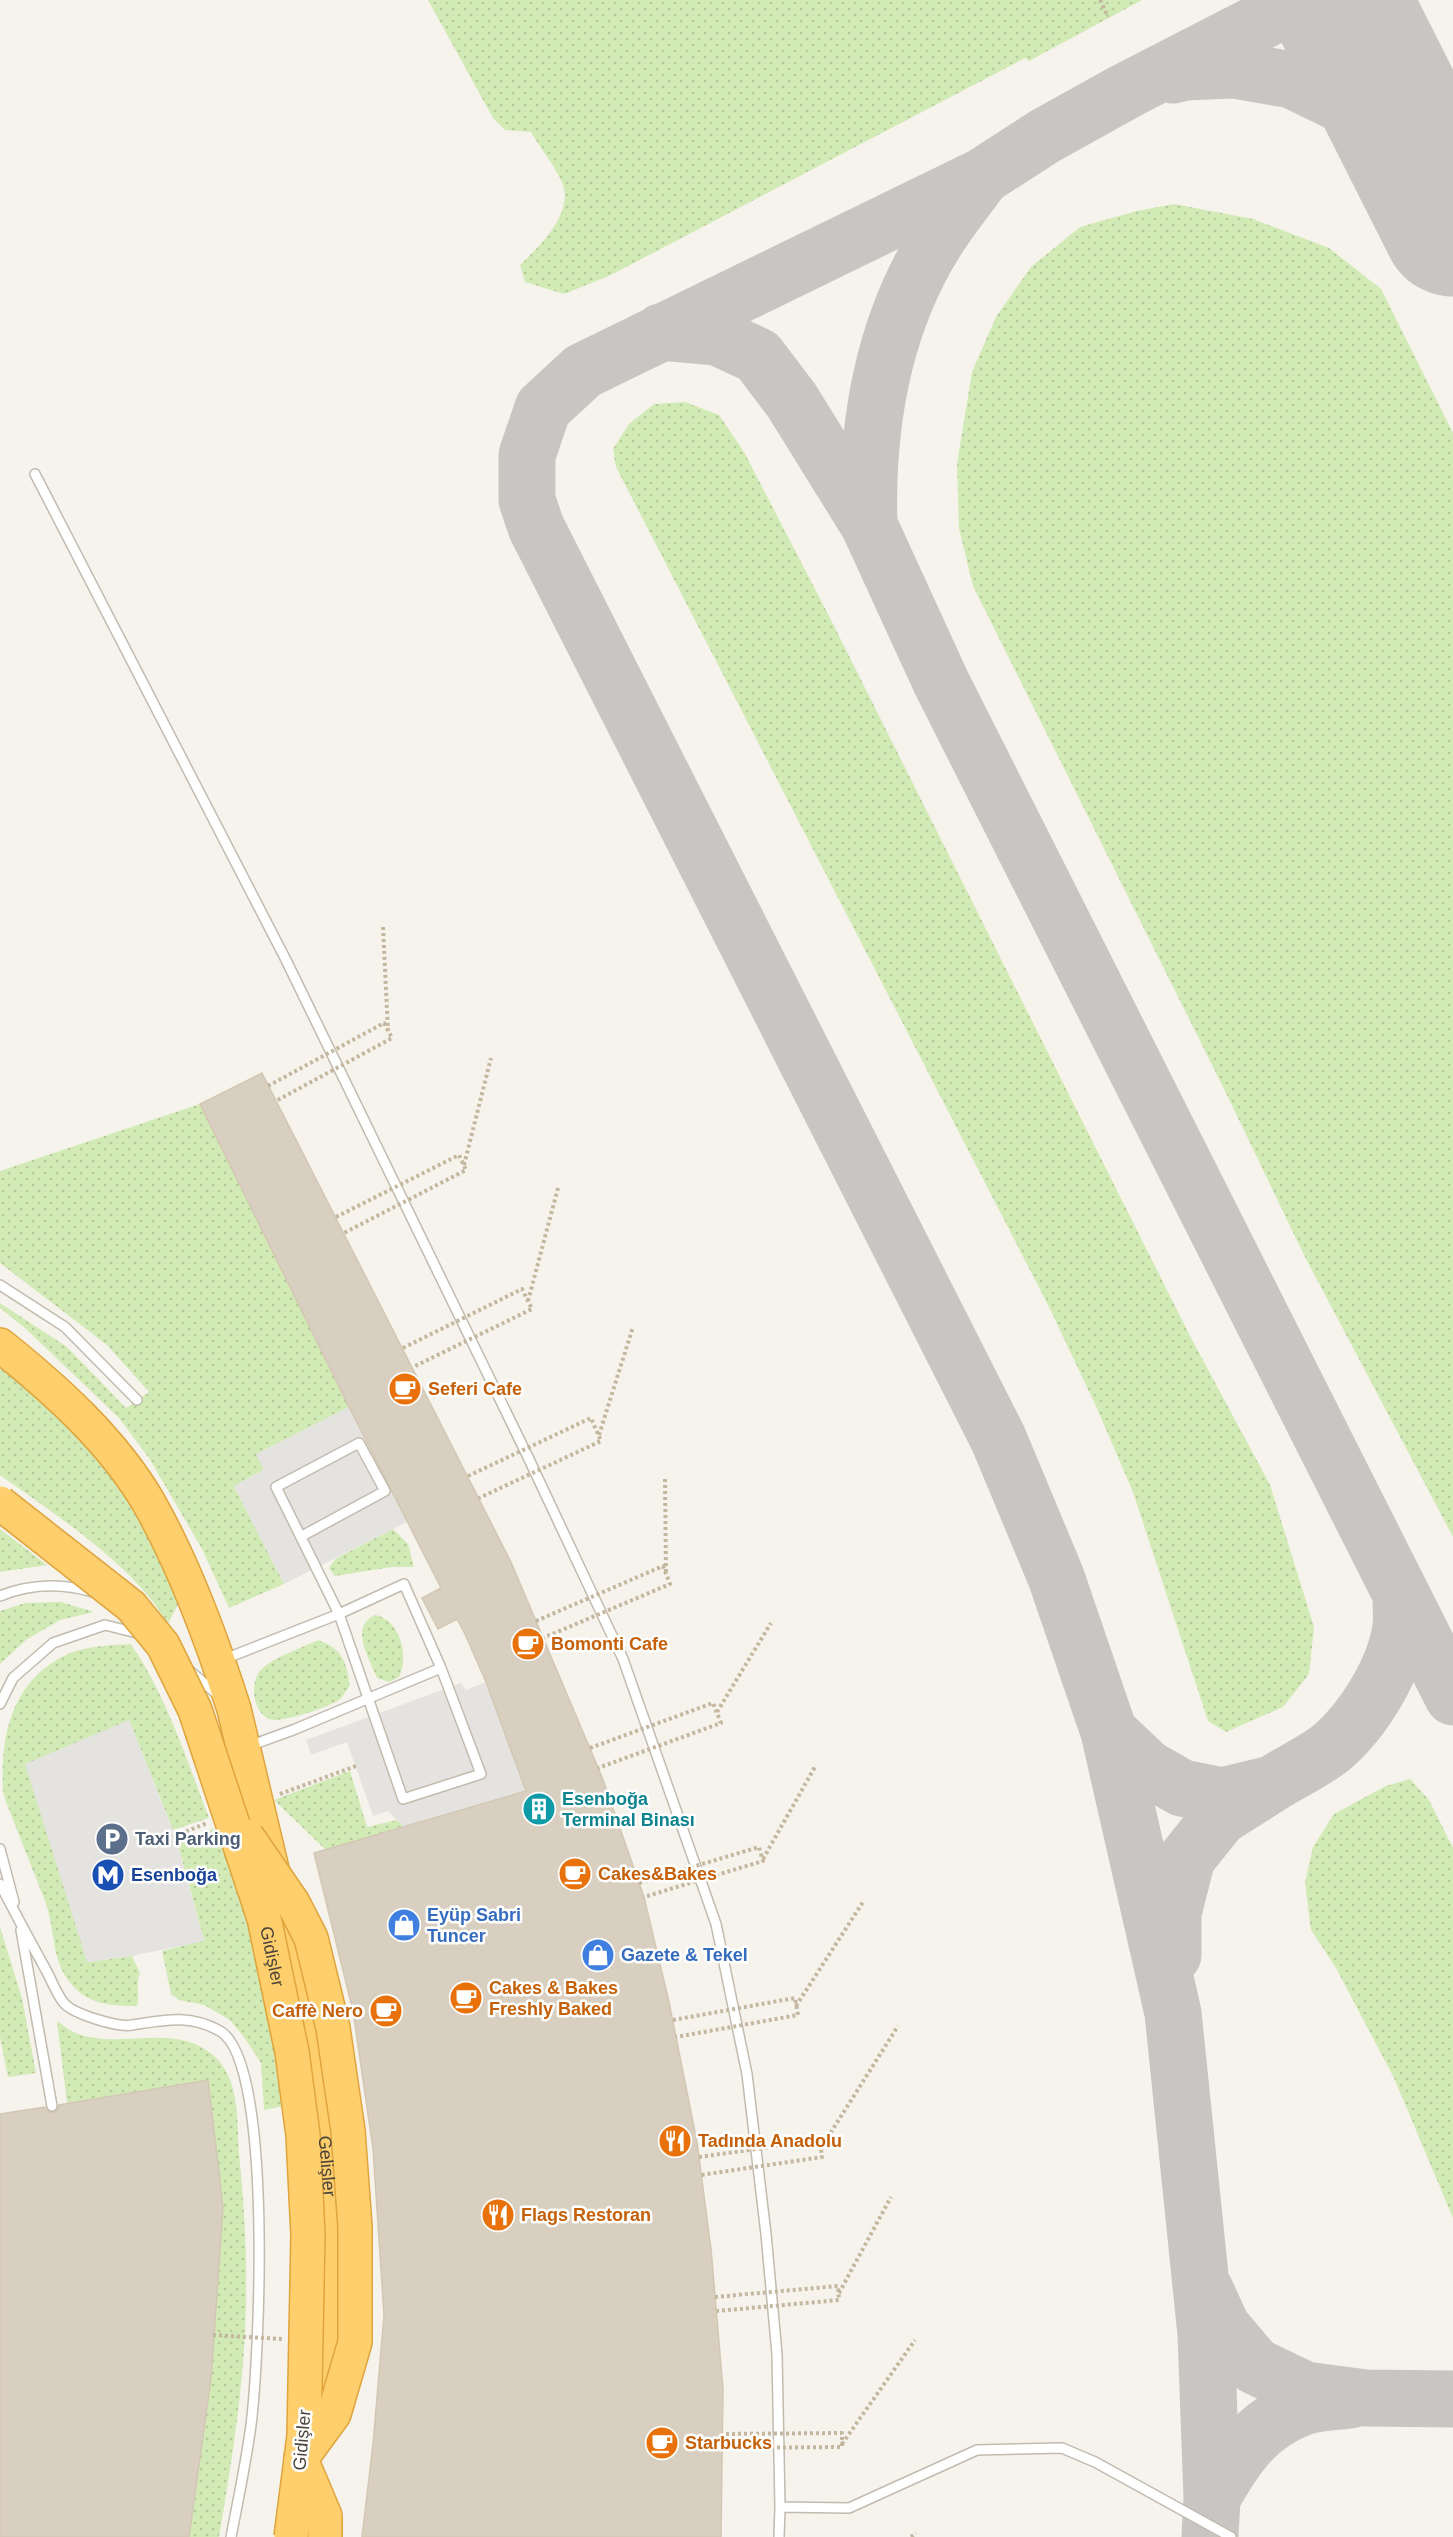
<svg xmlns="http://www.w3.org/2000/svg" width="1453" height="2537" viewBox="0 0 1453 2537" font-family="Helvetica,sans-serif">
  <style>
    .grass { fill: url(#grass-dots) }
    .parking { fill: #e5e3e0 }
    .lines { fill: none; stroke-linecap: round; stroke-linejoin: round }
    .taxiway { stroke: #c8c6c3; stroke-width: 57 }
    .runway { stroke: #c8c6c3; stroke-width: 141 }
    .building { fill: #d8cfc1; stroke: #d3c7b4; stroke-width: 1.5 }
    .lane-casing { stroke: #c2bbae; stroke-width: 12 }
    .highway-casing { stroke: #e0a43c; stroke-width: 36 }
    .path { stroke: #c4b79f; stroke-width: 4; stroke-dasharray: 3 3; stroke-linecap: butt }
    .lane { stroke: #fff; stroke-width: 9 }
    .highway { stroke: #ffcf6e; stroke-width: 33 }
    .highway-bridge-casing { stroke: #e0a43c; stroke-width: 36; stroke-linecap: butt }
    .path-bridge { stroke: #c4b79f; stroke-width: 4; stroke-dasharray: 3 3; stroke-linecap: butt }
    .highway-bridge { stroke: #ffcf6e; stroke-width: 33 }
    .labels { text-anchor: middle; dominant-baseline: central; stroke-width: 5; stroke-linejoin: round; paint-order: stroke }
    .food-label { font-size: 18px; font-weight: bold; fill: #c56008; stroke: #fff; text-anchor: start }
    .culture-label { font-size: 18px; font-weight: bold; fill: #0d838f; stroke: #fff; text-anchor: start }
    .service-label { font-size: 18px; font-weight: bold; fill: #4e5e75; stroke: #fff; text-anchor: start }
    .transit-label { font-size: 18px; font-weight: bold; fill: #164399; stroke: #fff; text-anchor: start }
    .shop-label { font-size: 18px; font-weight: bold; fill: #366cbe; stroke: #fff; text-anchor: start }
    .street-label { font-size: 18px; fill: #4b4439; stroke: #fff }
  </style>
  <defs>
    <pattern id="grass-dots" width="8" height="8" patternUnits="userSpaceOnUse" patternTransform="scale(1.5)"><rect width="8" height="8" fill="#d2eab5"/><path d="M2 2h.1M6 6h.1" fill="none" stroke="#b6ca9c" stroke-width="1.8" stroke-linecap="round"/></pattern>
  </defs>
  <rect width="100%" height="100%" fill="#f6f3ec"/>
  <path class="grass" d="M428,0h714l-113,61 -4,-3 -414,217 -47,19 -39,-12 -5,-17c19,-18 53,-51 43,-80 -7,-18 -22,-36 -32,-53l-26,-2 -12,-12z
    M1174,204l79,15 76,29 52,41 72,144v1104l-149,-282 -78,-162 -253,-507 -14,-57 -2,-65 15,-92 24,-55 35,-50 49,-40 57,-16z
    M685,402l34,13 25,37 85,164 361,720 80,149 44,142 -5,47 -26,33 -57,25 -18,-11 -75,-229 -38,-88 -46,-97 -433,-840 -3,-18 16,-25 25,-20z
    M200,1104l149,303 -92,47 7,16 -30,16 50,98 -55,24 -27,-59 -53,-91 -30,-40 -93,-89 -26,-21v-5l67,44 59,61 23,-16 -42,-47 -107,-82v-92z
    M0,1354l85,83 54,77 40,88 -11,22c-34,-59 -112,-109 -168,-149z
    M0,1529l47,36 -47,7z
    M393,1529l15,15 6,23h-22l-57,9 -6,-8 6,-9z
    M61,1602l33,10 -34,8 -34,20 -26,24v-53l25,-8z
    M375,1615c26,5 34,42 24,62l-10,5 -12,-4c-8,-20 -28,-51 -2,-63z
    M318,1640c24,9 28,20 32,45 -3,5 -6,10 -11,15 -10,7 -59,24 -70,19 -18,-8 -20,-41 -5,-52 13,-11 38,-19 54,-27z
    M131,1644c36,53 55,114 78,174l-36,12 -44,-110 -42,242 45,-6 8,17c-5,12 0,21 -3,33 -22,0 -44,-1 -60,-16 -28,-26 -20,-57 -32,-89 -10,-25 -20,-51 -30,-76 -4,-12 -10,-23 -12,-35 -3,-57 10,-111 65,-136 19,-8 43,-9 63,-10z
    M350,1771l17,56 30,-7 7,7 -78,23 -52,-50z
    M1410,1779l19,21 24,48v370l-59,-140 -58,-110 -25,-38 -6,-47 8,-36 21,-33 52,-28z
    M222,1826l19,53 47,226 -24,5 -3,-47 -17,-26 -14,-17 -26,-15 -25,-5 -8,-6 -9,-43 42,-11 -27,-99z
    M0,1927l22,71 14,75 -28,4 -8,-40z
    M57,2021c6,4 13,10 19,12 45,18 97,-12 137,22 27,23 24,65 26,98 5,50 8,99 7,149 -1,79 -14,158 -27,235h-30l22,-159 -4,-298 -140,23z"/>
  <path class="parking" d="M349,1407l58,115 -123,62 -50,-98 30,-16 -8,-16z
    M486,1682l40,109 -122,36 -16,-16 -15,5 -26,-74 -36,13 -5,-15 155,-57 5,7z
    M129,1720l48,121 27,100 -72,15 -45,6 -62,-198z"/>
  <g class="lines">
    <path class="taxiway" d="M1173,75l12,-3 49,-2 58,10 62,30 46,33 37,52
      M661,332l56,5 41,19 34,45 77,124 72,157 512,1015
      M869,525c-3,-97 13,-196 65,-281 13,-22 30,-42 45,-63
      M1109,1732l38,36 35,20 40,8 50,-12 -52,33 -33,41 -14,55v42
      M1272,1784c19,-12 41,-22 59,-36 32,-27 65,-80 70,-122 1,-10 0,-21 0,-32
      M1205,2290l17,37 33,39 50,24 61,8 87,1
      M1212,2498c23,-41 45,-75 91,-91 14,-5 32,-5 47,-7
      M1210,2537l2,-39 -6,-164 -33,-321 -64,-281 -53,-155 -58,-139 -462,-911 -9,-27v-45l16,-47 40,-37 400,-195 62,-40 81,-45 177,-91"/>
    <path class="runway" d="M1339,0l114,226"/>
  </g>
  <path class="building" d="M262,1073l249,489 91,215 42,120 25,105 28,140 14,107 12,140 -2,148h-359l11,-93 11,-129 -11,-166 -20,-138 -39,-158 212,-62 -40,-109 -21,-48 -8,-15 -19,10 -16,-31 19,-10 -92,-181 -149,-303z
    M208,2080l15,127 -12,171 -22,159h-189v-423l45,-7 2,4 6,2 4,-2 2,-6z"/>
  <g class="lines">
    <g class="lane-casing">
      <path id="lane" d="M35,474l251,486 241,495 96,204 93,265 31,150 19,160 11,120 3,153
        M0,1285l65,42 72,73
        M302,1536l83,-45 -26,-48 -83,44 63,127 64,185 78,-25 -40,-106
        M0,1596c29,-12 62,-13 93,-4
        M222,1660l117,-46 65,-30 37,84 -148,62 -44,16
        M190,1671l28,24
        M0,1704l13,-26 40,-35 52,-18 36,9
        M0,1849l14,53
        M0,1884c15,29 31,59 47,88 5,9 10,23 17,31 9,11 55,25 68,22 33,-5 57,-11 88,6 54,31 39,332 31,394 -5,38 -13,75 -20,112
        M21,1930l31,176
        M779,2537l1,-30 69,1 128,-58 85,-2 33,14 136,75"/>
    </g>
    <g class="highway-casing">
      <g id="highway">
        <path id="s1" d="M0,1345c55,44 113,96 149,158 34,60 64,140 85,206l84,354 12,137 -2,112 -5,116"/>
      </g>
    </g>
    <path class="path" d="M1100,0l8,17
      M383,927l5,104
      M464,1165l27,-107
      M528,1301l30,-113
      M599,1435l34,-108
      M665,1479l1,96
      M717,1712l54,-89
      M280,1794l76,-28
      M175,1836l32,-13
      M763,1859l53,-94
      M796,2006l67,-104
      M821,2148l77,-122
      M839,2293l52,-96
      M842,2444l73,-104
      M911,2537l5,-4"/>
    <use href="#lane" class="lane"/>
    <use href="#highway" class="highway"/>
    <g class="highway-bridge-casing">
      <g id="highway-bridge">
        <path id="s2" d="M0,1503l131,103 32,39 32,65 69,208 28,134 11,83 5,100 -4,201 -13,101"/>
        <path d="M247,1836l46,67 18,35 22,90 15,103 7,96v115l-21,72 -33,45 24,57v21"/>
      </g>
    </g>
    <path class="path-bridge" d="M268,1086l116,-63 8,15 -116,63
      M336,1217l123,-62 7,15 -122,63
      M403,1348l119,-59 10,20 -119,58
      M468,1476l123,-58 10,23 -122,57
      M536,1621l127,-55 7,18 -127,54
      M590,1748l123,-45 8,20 -123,45
      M639,1883l120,-36 4,14 -119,36
      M673,2020l122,-22 3,17 -122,22
      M699,2157l121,-17 2,17 -121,18
      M715,2297l123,-11 1,14 -122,11
      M213,2335l69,4
      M723,2448l119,-1v-14l-119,1"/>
    <use href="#highway-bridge" class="highway-bridge"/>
  </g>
  <defs>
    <g id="cafe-disc" transform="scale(1.725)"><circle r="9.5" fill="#e8710a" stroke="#fff"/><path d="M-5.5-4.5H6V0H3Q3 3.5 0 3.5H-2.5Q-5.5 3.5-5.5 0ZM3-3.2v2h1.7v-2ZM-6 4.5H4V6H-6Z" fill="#fff"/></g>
    <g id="building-disc" transform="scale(1.725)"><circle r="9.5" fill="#0f9aa8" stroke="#fff"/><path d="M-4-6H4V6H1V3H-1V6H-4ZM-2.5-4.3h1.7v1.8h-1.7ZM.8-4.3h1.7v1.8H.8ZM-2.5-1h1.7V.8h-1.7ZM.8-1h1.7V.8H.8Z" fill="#fff"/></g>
    <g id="parking-disc" transform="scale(1.725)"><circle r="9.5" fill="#5c6f8a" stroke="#fff"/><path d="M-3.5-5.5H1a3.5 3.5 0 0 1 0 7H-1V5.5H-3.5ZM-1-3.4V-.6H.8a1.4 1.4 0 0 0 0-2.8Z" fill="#fff"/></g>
    <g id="metro-disc" transform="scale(1.725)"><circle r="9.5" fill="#1a4fb4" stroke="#fff"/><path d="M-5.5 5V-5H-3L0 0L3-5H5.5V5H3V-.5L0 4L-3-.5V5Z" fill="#fff"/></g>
    <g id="shop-disc" transform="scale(1.725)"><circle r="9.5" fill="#3f7fe0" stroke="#fff"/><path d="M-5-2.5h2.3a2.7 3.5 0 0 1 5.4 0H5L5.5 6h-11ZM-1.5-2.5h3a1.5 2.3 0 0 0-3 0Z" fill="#fff"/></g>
    <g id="restaurant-disc" transform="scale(1.725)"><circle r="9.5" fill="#e8710a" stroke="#fff"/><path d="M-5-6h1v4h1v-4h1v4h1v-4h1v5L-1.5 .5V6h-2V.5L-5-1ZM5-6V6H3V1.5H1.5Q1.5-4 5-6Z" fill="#fff"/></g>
  </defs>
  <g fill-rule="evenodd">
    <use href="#cafe-disc" x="405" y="1389"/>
    <use href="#cafe-disc" x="528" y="1644"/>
    <use href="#building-disc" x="539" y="1809"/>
    <use href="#parking-disc" x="112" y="1839"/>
    <use href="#cafe-disc" x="575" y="1874"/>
    <use href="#metro-disc" x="108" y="1875"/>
    <use href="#shop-disc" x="404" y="1925"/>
    <use href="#shop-disc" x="598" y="1955"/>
    <use href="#cafe-disc" x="466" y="1998"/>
    <use href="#cafe-disc" x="386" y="2011"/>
    <use href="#restaurant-disc" x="675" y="2141"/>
    <use href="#restaurant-disc" x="498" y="2215"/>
    <use href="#cafe-disc" x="662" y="2443"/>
  </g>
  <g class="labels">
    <g class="food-label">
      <text x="428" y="1389">Seferi Cafe</text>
      <text x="551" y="1644">Bomonti Cafe</text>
      <text x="598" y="1874">Cakes&amp;Bakes</text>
      <text x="489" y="1988">Cakes &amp; Bakes<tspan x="489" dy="21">Freshly Baked</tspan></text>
      <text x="363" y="2011" text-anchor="end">Caffè Nero</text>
      <text x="698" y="2141">Tadında Anadolu</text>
      <text x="521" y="2215">Flags Restoran</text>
      <text x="685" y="2443">Starbucks</text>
    </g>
    <g class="culture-label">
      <text x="562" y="1799">Esenboğa<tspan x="562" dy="21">Terminal Binası</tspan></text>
    </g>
    <g class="service-label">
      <text x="135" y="1839">Taxi Parking</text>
    </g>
    <g class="transit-label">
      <text x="131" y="1875">Esenboğa</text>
    </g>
    <g class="shop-label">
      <text x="427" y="1915">Eyüp Sabri<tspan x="427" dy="21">Tuncer</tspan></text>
      <text x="621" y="1955">Gazete &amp; Tekel</text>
    </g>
    <g class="street-label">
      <text stroke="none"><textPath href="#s2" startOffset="548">Gidişler</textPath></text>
      <text stroke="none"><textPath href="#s1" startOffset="909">Gelişler</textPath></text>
      <text transform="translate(302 2440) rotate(-85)">Gidişler</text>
    </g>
  </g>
</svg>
